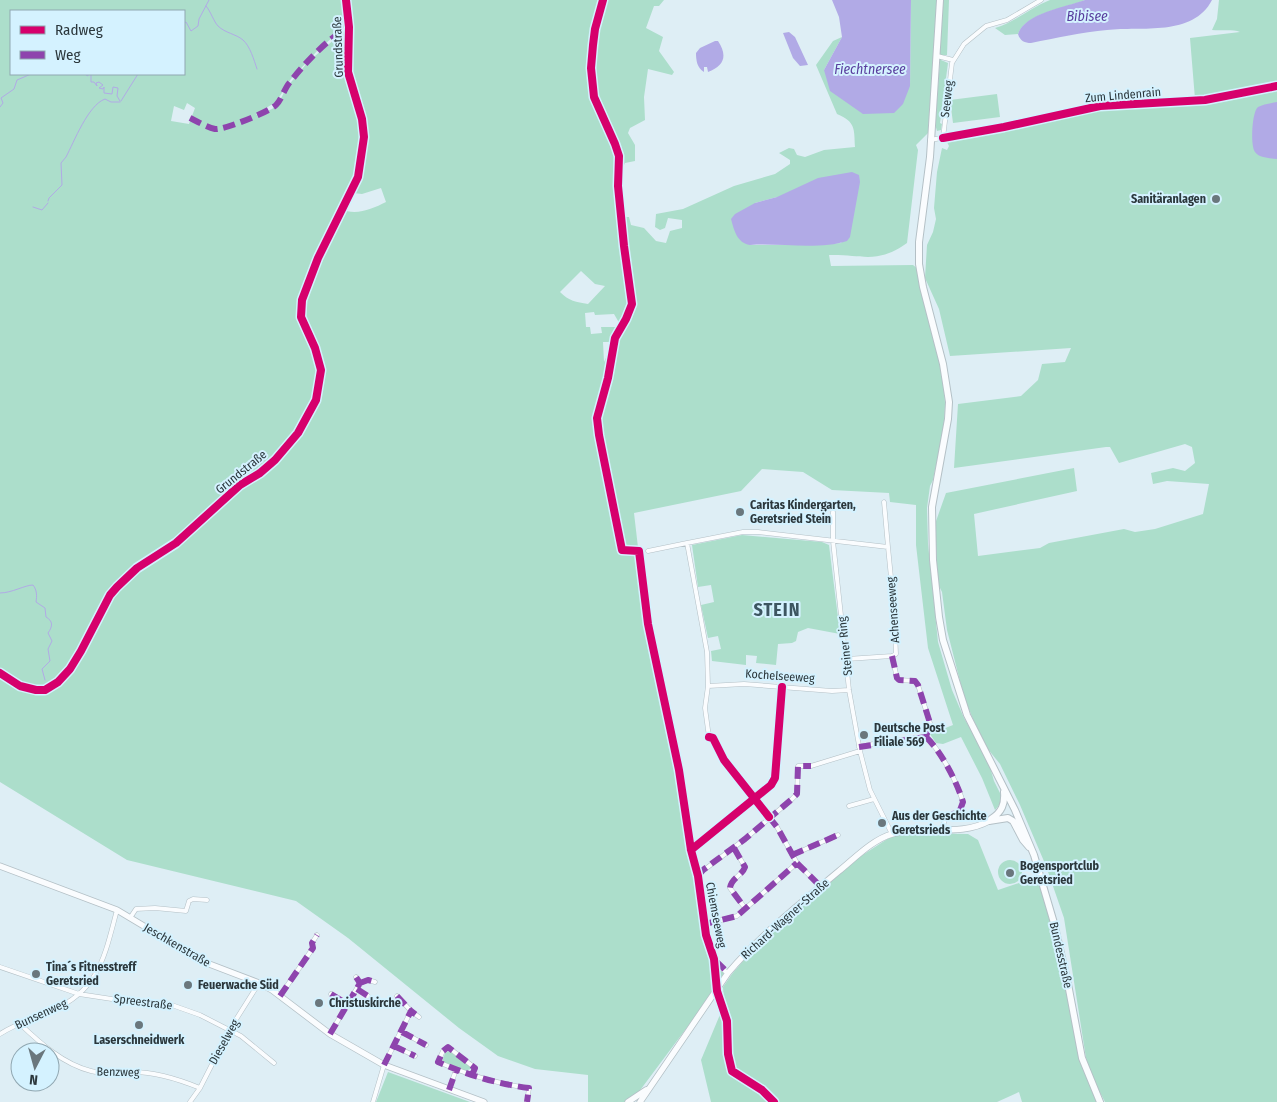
<svg xmlns="http://www.w3.org/2000/svg" width="1277" height="1102" viewBox="0 0 1277 1102" font-family="'Fira Sans Condensed',sans-serif">
  <style>
    .green { fill: #acdecb; fill-rule: evenodd }
    .water { fill: #b1aae6 }
    .lines { fill: none; stroke-linecap: round; stroke-linejoin: round }
    .stream { stroke: #b1aae6; stroke-width: 1 }
    .street-tunnel { stroke: #bac9d0; stroke-width: 4; stroke-dasharray: 4 2; stroke-linecap: butt }
    .street-casing { stroke: #b4c0c6; stroke-width: 5 }
    .secondary-casing { stroke: #b4c0c6; stroke-width: 7 }
    .primary-casing { stroke: #b4c0c6; stroke-width: 8 }
    .street { stroke: #fafcfe; stroke-width: 4 }
    .secondary { stroke: #fafcfe; stroke-width: 5.5 }
    .primary { stroke: #fafcfe; stroke-width: 6 }
    .quiet { stroke: #8e44ad; stroke-width: 6; stroke-dasharray: 12 6; stroke-linecap: butt }
    .cycleway-casing { stroke: #d4f2ff; stroke-width: 11 }
    .cycleway { stroke: #d6006c; stroke-width: 8 }
    .poi-dot { fill: #6a777d; stroke: #d4f2ff; stroke-width: 2 }
    .labels { text-anchor: middle; dominant-baseline: central; stroke-width: 4; stroke-linejoin: round; paint-order: stroke }
    .street-label { font-size: 12px; fill: #2b373c; stroke: #d4f2ff }
    .poi-label { font-size: 12px; font-weight: bold; fill: #2b373c; stroke: #d4f2ff; text-anchor: start }
    .water-label { font-size: 14px; font-style: italic; fill: #593e9e; stroke: #d4f2ff }
    .district-label { font-size: 18px; font-weight: bold; letter-spacing: 1px; fill: #3d5661; stroke: #d4f2ff }
  </style>
  <rect width="100%" height="100%" fill="#deeef5"/>
  <path class="green" d="M0,0h345l3,24 -30,26 -27,29 -15,23 -20,12 1,1 15,-6 6,-5 9,-17 21,-25 35,-30 4,-1v40l14,52 1,17 -5,35 -16,34c15,7 31,0 45,-7l-5,-14 -19,6 -9,-1 9,-26 3,-30 -15,-69 2,-46 -4,-22h254c-5,16 -16,56 -10,70l6,-44 6,-26h60l-5,6h-5l-8,22 17,9 -4,14 15,21 -2,3 -24,-6 -4,28 1,23 -15,8 -2,5 7,12v16l-10,2 -3,6h-2l-1,-16 -19,-45 -3,-2 17,39 4,13 -1,29 6,70 2,1 -2,-41h6l2,8 13,3 12,13 10,2 4,-12 12,-3v-8l-14,-2 -3,10 -5,2 -5,-3 1,-13 27,-5 51,-23 41,-12 15,-10v-4l-11,-7 10,-5 5,1 3,6 8,2 19,-7 31,-3c-1,-18 1,-25 -18,-33l-21,-49 17,-24 9,-4 -18,33 86,16 1,-86h38l-2,55h-7l1,5 7,3 -8,60 2,1 -1,6 -4,1 -2,-7 5,-62 -5,-26 -7,97 -12,12 2,5 -11,93c-31,22 -45,11 -78,12l2,11 82,-1 5,4c9,40 27,95 27,135 0,25 -7,51 -12,76l-3,6 -3,22 1,36 10,98 14,48 12,28 23,39 7,24 7,14 -1,9 -5,6 -13,-32 -21,-41 -18,7 -7,-1 -6,-9 23,-9 -25,-77 -12,-103v-40l-26,-3 -1,-9 -57,-3 -29,-18 -41,-3 -21,22 -107,22 13,112 31,145 27,165 8,24 11,14 -30,45 -56,75 -11,9h-39v-27l-53,-6 -37,-13 -39,-28 -111,-90 -52,-37 -169,-41 -127,-78v-107c12,8 25,20 41,18 32,-4 54,-67 68,-92 8,-14 20,-24 31,-34l-3,-3c-9,9 -19,18 -26,28 -14,22 -42,95 -70,97 -16,1 -29,-10 -41,-18zM11,11h173v63h-173zM187,103l8,5 -6,16 -18,-3 3,-15 10,4zM777,197l65,46 -42,2h-50l5,-42zM581,271l14,13 10,2 -17,18c-12,-2 -19,-3 -28,-12zM594,312l1,3 19,-1 7,12 -17,36 -1,-20h8l1,-7 5,-8h-16l1,6 -11,1 -1,-7h-4l-1,-14z
    M1050,0h35c-19,8 -59,13 -67,34l-13,1 -10,-7c20,-6 35,-20 55,-28z
    M1219,0h58v83l-82,16 -5,-61 50,-6c-7,-3 -19,-1 -28,-2l5,-11z
    M1277,88v1014h-172l-14,-27 -5,-17 -22,-140 -18,-52 -26,-61 -20,-41 -13,-16 -14,-29 -9,-22 -17,-67 -5,-38 -4,-8 -3,-60 11,-31 128,-25 3,23 -103,23 4,42 62,-8 9,-5 75,-14 11,3 20,-3 48,-15 6,-30 -42,-3 -14,3 -2,-11 22,-5 12,3 10,-8 -3,-16 -7,-3 -66,19 -9,-16h-4l-152,21 4,-64 63,-8 17,-16 4,-16 23,-2 6,-14 -121,8 -11,-47 -14,-31 2,-33 6,-13 3,-13 -2,-11 3,-36 5,-24 5,2 2,-4 -2,-4 7,-4 52,-9 94,-22 112,-6z
    M997,94l3,23 -47,6 -3,-23z
    M742,535l80,7 7,3 11,89 -32,-6 -10,4 -2,9 -4,2 -14,1 -2,21 -20,-2 1,-7 -11,-1v10l-34,-4 -1,-10 10,-2 -3,-13 -10,2 -7,-33 13,-3 -3,-17 -13,2 -6,-42z
    M911,833l57,1 10,6 20,50 39,-13 15,47 29,135 18,43h-77l-3,-10 -22,10h-286l-10,-42 23,-55 -1,-18 9,-13 12,-14 37,-35 77,-67 34,-22z
    M998 872a12 12 0 1 1 24 0a12 12 0 1 1-24 0Z
    M449,1051l23,17 -1,1 -7,2 -22,-9 3,-9z
    M388,1072l82,30h-94z"/>
  <path class="water" d="M832,0h79l-1,86 -7,18 -9,9 -31,1 -33,-23 -6,-21 18,-33 -3,-20z
    M1085,0h127c-19,37 -71,26 -105,30 -25,2 -51,8 -76,13 -6,0 -11,-2 -13,-9 7,-21 48,-27 67,-34z
    M789,32l6,5 13,28 -8,1 -7,-8 -10,-25z
    M715,41h3c10,15 6,25 -10,31l-1,-5h-3v5c-7,-4 -8,-12 -8,-19l4,-5z
    M1277,102v57c-7,-1 -18,-1 -22,-7 -5,-6 -3,-41 3,-45 5,-3 14,-4 19,-5z
    M852,172l7,3 1,7 -10,55 -3,4c-27,9 -67,2 -97,4 -13,-2 -16,-15 -19,-26l4,-5 20,-11 22,-6 41,-19z"/>
  <g class="lines">
    <path class="stream" d="M206,6c5,6 8,16 12,20 7,7 18,8 25,14 7,6 11,20 14,29
      M184,23l2,-1 5,9 7,-5 1,-7 10,-19
      M86,74l1,2 3,-2
      M91,74v8h3l3,4 -1,-3 3,-1 4,3 -4,3 4,1 1,-2v6l8,1 1,-7 5,1 -1,8 3,5
      M121,101l17,-27
      M0,107l3,-4 -2,-5 13,-9 3,-9 14,-6
      M48,201l1,-3 13,-13 -1,-22 5,-6c8,-15 22,-52 39,-58l6,3h9
      M33,207l9,3 6,-7
      M0,593c12,0 25,-8 33,-8 4,5 4,11 3,17l9,6 1,9c7,4 7,9 2,16l4,8 -4,8 2,12 -8,8 3,11"/>
    <path class="street-tunnel" d="M878,743l13,-2"/>
    <g class="street-casing">
      <path id="street" d="M937,56l16,4
        M943,138l9,-75 12,-19 22,-18 21,-6 34,-20
        M930,140l74,-13 96,-21 105,-6 72,-14
        M884,502l4,45
        M833,512v29l16,149 11,61 10,39 22,44
        M648,551l39,-8
        M892,656l5,22 2,2 16,1 3,4 12,38 -4,14
        M0,673l20,13 16,4h9l13,-8 12,-13 11,-18 29,-56 7,-8 20,-19 39,-25 64,-58 20,-12 15,-13 23,-27 18,-33 5,-30 -6,-22 -14,-31 1,-17 16,-42 40,-81 6,-40 -2,-18 -14,-47 1,-45 -3,-27
        M708,686l36,-2 88,7 17,-1
        M709,737l-4,-29 3,-22 -1,-34 -20,-109 56,-11h15l130,15 6,61 2,46 -4,2 -45,3
        M926,737c15,14 31,45 37,65l-3,8 -15,9 -3,11
        M891,741l35,-4
        M859,747l19,-4
        M849,806l25,-7
        M769,817l8,10 20,36 23,23
        M734,848l11,19c-3,9 -14,11 -15,21l15,20
        M792,855l46,-20
        M130,918l6,-9 19,-1 31,3 3,-10 4,-2 14,1
        M705,924l32,-8 60,-53
        M0,967l79,27 59,9 31,1 31,11 41,21 33,27
        M728,973l-9,-6 -10,-19 -11,-66 2,-9 45,-34 47,-40 5,-5 1,-28h13l49,-15
        M360,983l8,-3 7,2
        M357,989l11,7
        M331,994l18,11
        M280,996l33,-48 -1,-5 5,-8
        M397,996l14,15
        M19,1023c21,20 44,41 72,48 15,4 28,0 42,1 23,0 45,7 67,16
        M402,1032l24,13
        M0,1034c17,-11 35,-16 53,-24 47,-20 52,-56 64,-100
        M330,1034l30,-51 -4,-6
        M394,1046l21,10
        M472,1075l3,-7 -27,-21 -5,4 -5,11c30,13 60,22 91,26l-2,14
        M449,1089l7,-19
        M190,1102l10,-14 30,-59 29,-46
        M373,1102l11,-37 27,-54 8,6"/>
    </g>
    <g class="secondary-casing">
      <path id="secondary" d="M0,866l117,44 87,52 55,21 13,7 58,44 54,31 100,37
        M628,1102l18,-12
        M640,1102l88,-129c32,-38 73,-70 111,-102 16,-13 33,-31 53,-37 32,-9 68,3 97,-13"/>
    </g>
    <g class="primary-casing">
      <path id="primary" d="M940,0l-10,157 -11,85v22l4,23 20,77 6,38 -1,17 -16,88 1,53 6,57 4,23 24,75 48,95 19,45 20,68 14,61 14,74 18,44
        M991,819c11,-7 14,-15 13,-27
        M989,821l19,-3 5,3 10,19 6,7"/>
    </g>
    <use href="#street" class="street"/>
    <use href="#secondary" class="secondary"/>
    <use href="#primary" class="primary"/>
    <path class="quiet" d="M190,118c8,4 17,9 25,11 9,1 54,-17 61,-24 6,-6 8,-16 14,-23 16,-20 37,-43 59,-55
      M892,656l5,22 2,2 16,1 3,4 12,38 -4,14
      M926,737c15,14 31,45 37,65l-3,8 -15,9 -3,12
      M859,747l67,-10
      M769,817l8,10 20,36 23,23
      M734,848l11,19c-3,9 -14,11 -15,21l15,20
      M792,855l46,-20
      M698,876l5,-6 42,-31 47,-40 5,-5 1,-28h13
      M705,924l32,-8 60,-53
      M716,961l12,12
      M360,983l8,-3 7,2
      M357,989l11,7
      M331,994l18,11
      M280,996l33,-48 -1,-5 5,-8
      M397,996l14,15
      M402,1032l24,13
      M330,1034l30,-51 -4,-6
      M394,1046l21,10
      M384,1065l27,-54 8,6
      M472,1075l3,-7 -27,-21 -5,4 -5,11c30,13 60,22 91,26l-2,14
      M449,1090l7,-20"/>
    <g class="cycleway-casing">
      <path id="cycleway" d="M603,0l-8,29 -2,16 -2,23 3,29 21,47 4,12 -1,30 6,60 8,58 -6,15 -11,19 -7,40 -11,40 2,17 23,115 17,1 9,73 31,146 12,80 7,26 8,59 8,24 3,32 10,30 1,33 4,17 30,19 12,12
        M943,138l61,-11 96,-21 105,-6 72,-14
        M0,673l20,13 16,4h9l13,-8 12,-13 11,-18 29,-56 7,-8 20,-19 39,-25 64,-58 20,-12 15,-13 23,-27 18,-33 5,-30 -6,-22 -14,-31 1,-17 16,-42 40,-81 6,-40 -2,-18 -14,-47 1,-45 -3,-27
        M709,737l4,1 11,22 45,57
        M691,850l80,-65 4,-7 7,-91"/>
    </g>
    <use href="#cycleway" class="cycleway"/>
  </g>
  <g class="poi-dot">
    <circle cx="1216" cy="199" r="5"/>
    <circle cx="740" cy="512" r="5"/>
    <circle cx="864" cy="735" r="5"/>
    <circle cx="882" cy="823" r="5"/>
    <circle cx="1010" cy="873" r="5"/>
    <circle cx="36" cy="974" r="5"/>
    <circle cx="188" cy="985" r="5"/>
    <circle cx="319" cy="1003" r="5"/>
    <circle cx="139" cy="1025" r="5"/>
  </g>
  <g class="labels">
    <g class="street-label">
      <text transform="translate(338 47) rotate(-92)">Grundstraße</text>
      <text transform="translate(1123 95) rotate(-5)">Zum Lindenrain</text>
      <text transform="translate(947 99) rotate(-83)">Seeweg</text>
      <text transform="translate(241 472) rotate(-39)">Grundstraße</text>
      <text transform="translate(893 610) rotate(-94)">Achenseeweg</text>
      <text transform="translate(845 646) rotate(-96)">Steiner Ring</text>
      <text transform="translate(780 676) rotate(4)">Kochelseeweg</text>
      <text transform="translate(716 915) rotate(79)">Chiemseeweg</text>
      <text transform="translate(785 919) rotate(-42)">Richard-Wagner-Straße</text>
      <text transform="translate(177 945) rotate(30)">Jeschkenstraße</text>
      <text transform="translate(1061 955) rotate(77)">Bundesstraße</text>
      <text transform="translate(143 1002) rotate(7)">Spreestraße</text>
      <text transform="translate(41 1014) rotate(-25)">Bunsenweg</text>
      <text transform="translate(224 1042) rotate(-61)">Dieselweg</text>
      <text transform="translate(118 1072) rotate(1)">Benzweg</text>
    </g>
    <g class="poi-label">
      <text x="1206" y="199" text-anchor="end">Sanitäranlagen</text>
      <text x="750" y="505">Caritas Kindergarten,<tspan x="750" dy="14">Geretsried Stein</tspan></text>
      <text x="874" y="728">Deutsche Post<tspan x="874" dy="14">Filiale 569</tspan></text>
      <text x="892" y="816">Aus der Geschichte<tspan x="892" dy="14">Geretsrieds</tspan></text>
      <text x="1020" y="866">Bogensportclub<tspan x="1020" dy="14">Geretsried</tspan></text>
      <text x="46" y="967">Tina´s Fitnesstreff<tspan x="46" dy="14">Geretsried</tspan></text>
      <text x="198" y="985">Feuerwache Süd</text>
      <text x="329" y="1003">Christuskirche</text>
      <text x="139" y="1040" text-anchor="middle">Laserschneidwerk</text>
    </g>
    <g class="water-label">
      <text x="1087" y="16">Bibisee</text>
      <text x="870" y="69">Fiechtnersee</text>
    </g>
    <g class="district-label">
      <text x="777" y="610">STEIN</text>
    </g>
  </g>
  <rect x="10" y="10" width="175" height="65" fill="#d4f2ff" stroke="#90a7b1"/>
  <rect x="20" y="26" width="25" height="8" fill="#d6006c" stroke="#90a7b1"/>
  <text x="55" y="35" font-size="15" fill="#2b373c">Radweg</text>
  <rect x="20" y="51" width="25" height="8" fill="#8e44ad" stroke="#90a7b1"/>
  <text x="55" y="60" font-size="15" fill="#2b373c">Weg</text>
  <g transform="translate(35 1067) rotate(186)"><circle r="24" fill="#d4f2ff" stroke="#90a7b1"/>
  <path d="M0-4L9 19L0 12L-9 19Z" fill="#6a777d"/>
  <text y="-8" font-size="14" font-weight="bold" text-anchor="middle" fill="#2b373c">N</text>
  </g>
</svg>
